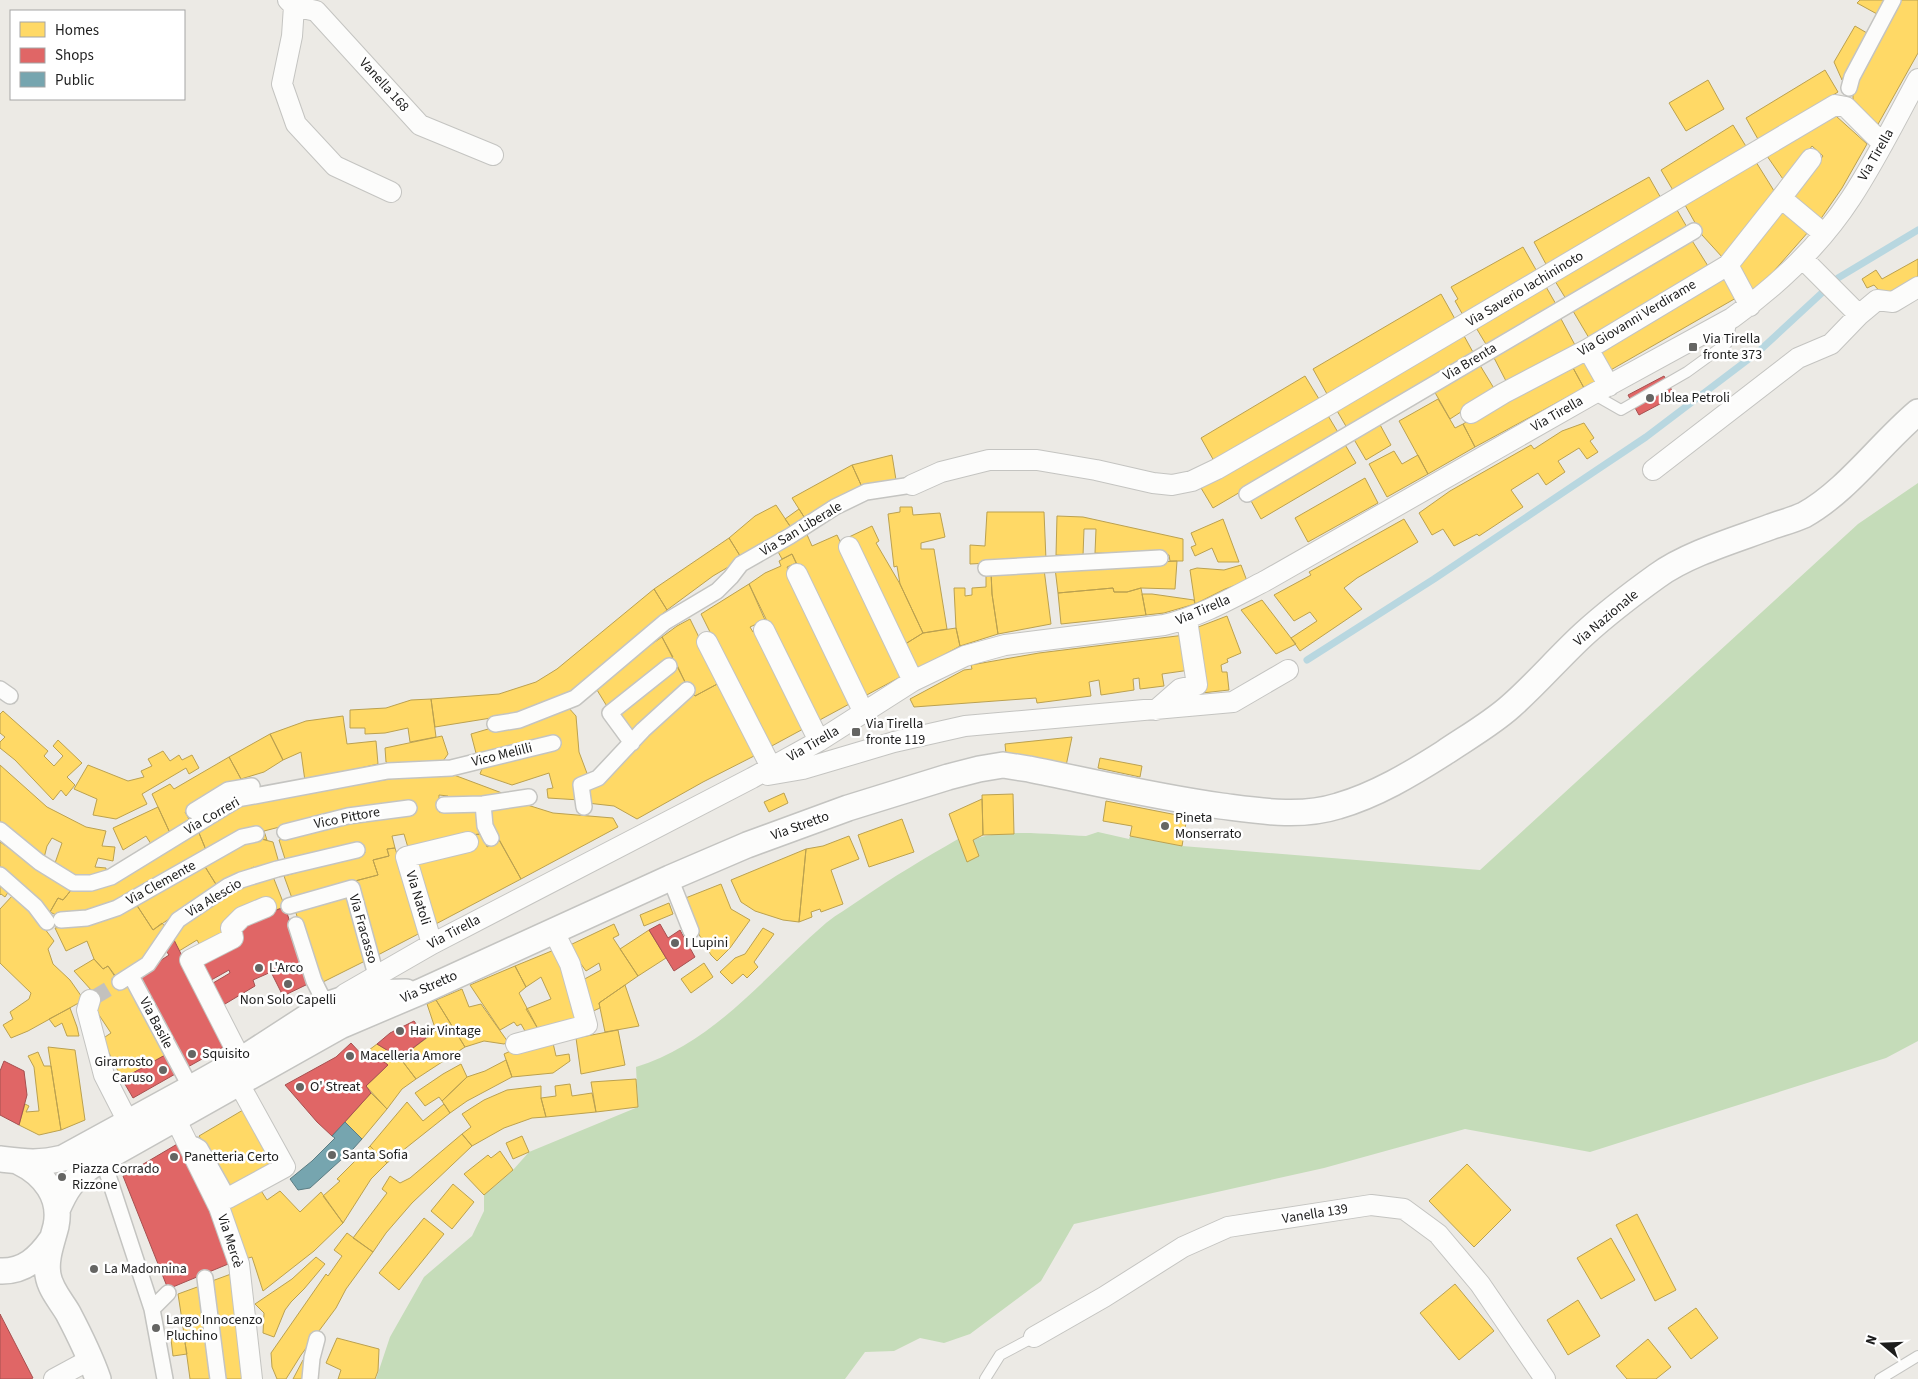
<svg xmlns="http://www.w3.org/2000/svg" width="1918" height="1379" viewBox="0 0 1918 1379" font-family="'Source Sans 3',sans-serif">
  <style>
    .forest { fill: #c5dcb9 }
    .homes { fill: #ffd966; stroke: #bba150 }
    .shops { fill: #e06666; stroke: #a65050 }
    .public { fill: #76a5af; stroke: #5b7c83 }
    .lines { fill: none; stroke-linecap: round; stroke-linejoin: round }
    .stream { stroke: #b8d7e0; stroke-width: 7 }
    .pedestrian-tunnel { stroke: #c3c1bd; stroke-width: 15; stroke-dasharray: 15 8; stroke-linecap: butt }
    .service-casing { stroke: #c4c4c1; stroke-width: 12 }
    .pedestrian-casing { stroke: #c4c4c1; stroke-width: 18 }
    .minor-casing { stroke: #c4c4c1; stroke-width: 22 }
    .tertiary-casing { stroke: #c4c4c1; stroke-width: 28 }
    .service { stroke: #fcfcfb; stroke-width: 10 }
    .pedestrian { stroke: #fcfcfb; stroke-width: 15 }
    .minor { stroke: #fcfcfb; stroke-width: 20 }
    .tertiary { stroke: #fcfcfb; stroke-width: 25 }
    .poi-dot { fill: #656563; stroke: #fff; stroke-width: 2 }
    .labels { text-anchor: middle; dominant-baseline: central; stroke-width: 5; stroke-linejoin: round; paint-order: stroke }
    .street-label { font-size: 14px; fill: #1d1d1d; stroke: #fff }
    .poi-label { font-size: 14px; fill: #1d1d1d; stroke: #fff; text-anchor: start }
  </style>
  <rect width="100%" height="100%" fill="#eceae5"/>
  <path class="forest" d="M1918,483v558l-32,17 -296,94 -125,-23 -141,39 -250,56 -33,57 -71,53 -26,9 -24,-5 -26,13 -29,1 -20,27h-469l14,-42 34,-60 48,-41 12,-25v-16l29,-25 16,-18 109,-45 -2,-40c79,-24 130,-93 190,-144 11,-9 24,-16 35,-24 32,-22 64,-41 97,-60l9,22 11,-5 -5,-16c28,-12 82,-5 113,-4l12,-4 31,7 1,-3 52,10 298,24 378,-346z"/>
  <path class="homes" d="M1860,0h25l-8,14 -20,-11z
    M1898,0h20v53l-41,73 -24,-25v-8l2,-14z
    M1855,26l12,7 -25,47 -8,-18z
    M1825,70l13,22 -79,49 -13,-23z
    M1708,80l16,29 -38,22 -17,-28z
    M1836,116l31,28 -25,44 -22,32 -29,-23 32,-41 -11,-10 -27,36 -18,-26z
    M1733,125l14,23 -73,44 -13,-22z
    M1756,162l20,32 -53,64 -21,-23 -17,-30z
    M1649,177l13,23 -115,66 -13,-24z
    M1785,209l24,22 -42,48 -17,14 -15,-27z
    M1677,210l11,19 -122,70 -11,-18z
    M1691,239l17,27 -119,72 -16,-27z
    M1523,247l16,28 -75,42 -9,-16 3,-2 -7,-12z
    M1918,259v21l-34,16 -10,-11 -7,3 -5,-9 14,-9 6,9z
    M1725,278l11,20 -127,73 -11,-20z
    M1545,285l12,21 -70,40 -12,-20z
    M1441,294l14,25 -128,75 -14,-25z
    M1560,317l15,28 -69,36 -14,-27z
    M1463,334l11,20 -127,74 -11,-19z
    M1586,358l12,22 -14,8 -12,-22z
    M1478,362l17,28 -45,29 -17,-30z
    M1572,366l12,22 -109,59 -12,-23 38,-23z
    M1305,376l14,23 -105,62 -13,-23z
    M1438,399l17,29 8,-4 12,23 -47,27 -29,-53z
    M1327,414l12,20 -126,74 -12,-20z
    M1378,421l13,24 -25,15 -14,-24z
    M1584,423l10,15 -4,3 8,11 -11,7 -8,-11 -21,13 7,11 -19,13 -8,-12 -27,17 12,17 -44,29 -2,-2 -23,12 -11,-17 -11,6 -13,-22 31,-22 81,-46 3,4 28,-18z
    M1344,443l12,20 -95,56 -11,-20z
    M1394,451l8,13 16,-9 10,19 -41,23 -18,-33z
    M892,455l4,25 -19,6 -15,1 -10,-22z
    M852,465l10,22 -56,33 -14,-22z
    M1365,478l13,25 -70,39 -13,-24z
    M776,505l16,24 -50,30 -13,-21 26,-22z
    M900,507h12l1,8 27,-2 5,24 -24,6v6h13l13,80 -24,4 -23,-49 -3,-18 -3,1 -6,-53 12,-2z
    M799,509l7,11 -14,9 -7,-10z
    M987,512h57l2,48 -76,4v-19l15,1z
    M1057,516l26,1 100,22v22h-13l-1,-6 -74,-2 1,-24h-12l-1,27 -27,-1z
    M1223,519l16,43h-21l-6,-14 -17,8 -4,-9 5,-2 -5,-12z
    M1404,519l14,23 -61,36 -13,10 18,21 -62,42 -9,-13 26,-17 -7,-9 -16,9 -20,-26 37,-20 -2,-3z
    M872,526l7,15 -3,2 24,41 23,49 -21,13 -53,-109z
    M805,530l7,16 25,-11 67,140 -41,22 -71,-143 -10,5 -6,-11z
    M729,538l13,21 -29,17 -46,34 -13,-21z
    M792,554l4,9 -9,4 66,135 -37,20 -67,-138 16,-11 16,-7 -2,-5z
    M1177,561l-2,28 -34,-1 -14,4h-13l-1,-4 -55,5 -3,-25z
    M1241,565l6,16 -22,8 -30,15 -5,-34 7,-2 27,2z
    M1044,569l7,55 -53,10 -6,-40 -1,-22z
    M986,572h5l1,22 6,40 -38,12 -4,-18 -2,-40h11v8l7,-1v-7l14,-1z
    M749,584l16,36 -15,7 3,5 5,-3 47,99 -37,20 -67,-134z
    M1113,588l1,4h13l14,-4 5,27 -85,9 -3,-31z
    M654,589l13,21 -94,80 -27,14 -30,10 -81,13 -4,-28 68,-5 37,-12 21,-13z
    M1142,594h10l42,6 1,4 -31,9 -18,2z
    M1262,600l29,38 5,6 -20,10 -35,-44z
    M1227,616l14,37 -14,6 1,3 -7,3 1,7h5l2,18 -27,3 -9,-64z
    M690,619l31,63 -26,14 -9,-12 -24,-47 15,-11z
    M956,628l4,18 -46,25 -12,-25 21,-13z
    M1185,635l5,35 -28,4 2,12 -24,3 -1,-11 -6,1 1,11 -33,5 -2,-15 -10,2 2,14 -54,7 -1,-5 -122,9 -4,-8 54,-29 8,-1 -1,-4 68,-12z
    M662,637l11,20 -65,51 -11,-18 49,-42z
    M677,665l9,19 -54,53 -15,-22 17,-16z
    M721,682l35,73 -53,27 -66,37 -23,-13 -27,-3 -2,-17 108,-92 2,2z
    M431,699l5,38 -26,5 -2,-14 -23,5 -20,1v-6h-15v-18l36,-2 25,-8z
    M567,706l9,10 3,36 9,24 -14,5 6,19 -32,-2 -1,-9 6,-1 -4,-15 -37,12 -32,-11 3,-8 40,-9 38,-12 -2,-8 -11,2 -71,18 -6,-23z
    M3,711l45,40 -4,5 10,10 9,-10 -10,-10 5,-6 24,23 -15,14 8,8 -9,11 -5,-6 -8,10 -38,-40 -15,-12v-6l5,-5 -5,-4v-19z
    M343,716l4,28 29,-3 2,23 -73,17 -4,-29 -18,8 -13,-26 36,-13z
    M270,734l13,26 -19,12 -23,7 -12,-22z
    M442,736l6,18 -5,7 -45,5 -12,-4 -1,-14z
    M1072,737l-6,29 -60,-12 -1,-10z
    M163,751l7,10 9,-6 3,5 10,-5 7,13 -10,6 -3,-6 -44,26 5,10 -31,15 -23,-4 4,-16 -23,-10 14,-24 40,16 16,-4 -3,-6 11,-5 -4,-7z
    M229,757l12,22 -56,33 5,9 -20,12 -18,-39 18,-10 4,5z
    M1100,758l42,8 -2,11 -42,-9z
    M0,765l47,42 39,20 20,4 -4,15 13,1 -2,14 -15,-3 -3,9 11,1v6l-8,3h-24l-20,-11 8,-23 -10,-5 -5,8 -3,12 -44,-34z
    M414,775h40l48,18v5l-54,1v-3l-9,-1v17l38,-5 5,27 -13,1 -60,16 -5,-17 -12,2 3,12 -8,1 2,7 -16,4 5,15 -23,6 -62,20 -9,-25 81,-23 -3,-9 -76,18 -7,-22 60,-17 -32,-3 -43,11 3,9 -10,-2 -51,12 -7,-17 43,-30z
    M784,793l4,10 -19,9 -5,-10z
    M1013,794l1,40 -31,1 -1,-40z
    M982,799l1,36 -10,5 6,16 -12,6 -18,-48z
    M1106,801l81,16 -5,29 -52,-10 2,-10 -29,-5z
    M521,803l32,10 60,5 5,9 -97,52 -31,-56 -2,-16z
    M158,807l12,26 -19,11 -5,-8 -23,14 -10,-22z
    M902,819l12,33 -45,15 -11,-32z
    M199,833l7,17 -97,55 -28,9 -23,2 -8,-4 8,-14 5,2 9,-11 107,-49z
    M482,834l5,13 12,-7 22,39 -89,47 -18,-62 55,-29z
    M849,836l10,23 -28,11 12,34 -22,8 -1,-3 -9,3 1,5 -13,5 7,-73 17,-3z
    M257,838l16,4 6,21 -24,8 -1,-4 -20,9 -17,10 -13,-21 42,-24z
    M0,842l72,47 -9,11 -5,-2 -8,14 -50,-42z
    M395,848l27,84 -46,24 -21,-75 23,-6 -5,-15 16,-4 -2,-7z
    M806,849l-7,73 -16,-2 -28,-9 -14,-9 -10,-22z
    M204,865l13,21 -64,44 -17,-26z
    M272,874l13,33 -63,20 6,10 -25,14 -6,-11 -18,11 -7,-15 8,-8 50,-37z
    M0,883l9,8 -4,6 -4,-3 -1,1z
    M721,884l10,25 19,11 -20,28 -13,13 -6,-6 -14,-24 -14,-32z
    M347,894l18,67 -46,23 -24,-74z
    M13,895l19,17 22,29 -6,8 5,15 17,16 14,20 -56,31 -17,7 -8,-13 10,-6 -3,-7 19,-13 2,-6 -31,-30v-54z
    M669,903l4,11 -29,12 -4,-11z
    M136,904l17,26 9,-7 5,6 -25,33 -25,16 -9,-12 -5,3 -9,-10 -7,-18 -21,10 -11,-23 28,-4z
    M614,924l5,11 -6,3 25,38 -39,27 1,5 -9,4 -10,-31 20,-11 -2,-7 -13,8 -18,-25z
    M763,928l11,6 -20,28 4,5 -11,11 -4,-4 -11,10 -12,-12 15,-14 10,-4z
    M649,930l17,28 -28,18 -18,-27z
    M554,950l10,14 14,54 -40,11 -12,-20 25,-10 -10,-22 -15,10 -11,-21z
    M94,959l9,10 5,-3 15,23 6,-3 38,68 -45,25 -20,-40 9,-6 -18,-27 -1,-15 -18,-20z
    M704,963l9,14 -22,16 -10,-14z
    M515,966l11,21 -7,6 19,36 -13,2 -4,-7 -4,2 -3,-4 -14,8 -30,-45z
    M625,985l14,41 -34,6 -6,-29z
    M462,989l7,18 12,-3 27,38 -4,2 -20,-3 -19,6 -29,-47z
    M436,1000l29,47 -49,32 -16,-21 36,-27 -9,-27z
    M70,1008l7,19 2,9h-12l-5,-13 -7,4 -6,-8z
    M618,1030l7,35 -44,9 -5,-36z
    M553,1043l3,13 13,-2 1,7 -17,12 -41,4 -8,-23 11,-5z
    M377,1044l23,14 16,21 -14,10 -15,20 -21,-23 22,-21 -19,-15z
    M48,1047l27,3 10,70 -24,10z
    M38,1052l6,14h7l10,64 -22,5 -20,-10 6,-21 4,2 -3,6 13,-1 -5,-44 -6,-11z
    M506,1060l6,17 -45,24 -17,12 -8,-12 25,-24 18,-6z
    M461,1064l6,13 -25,24 -3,-4 -14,9 -10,-13 28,-19z
    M636,1079l2,28 -42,5 -5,-30z
    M570,1084l2,12 20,-3 4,19 -50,5 -5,-19 15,-2 -1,-10z
    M541,1086v12l5,19 -14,1 -28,10 -32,18 -10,-12 9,-7 -9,-13 22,-14 23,-10z
    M371,1093l16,16 -25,30 -17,-17z
    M407,1102l16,19 21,-17 6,9 -63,50 -17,-17z
    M243,1110l34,54 -46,27 -32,-55z
    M462,1134l10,12 -60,57 -26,30 -13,19 -20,-14 34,-45 -5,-4 8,-13 10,7 10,-5z
    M522,1136l7,16 -16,7 -7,-16z
    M370,1146l17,17 -16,16 -28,44 -20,-27 17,-15 -3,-2z
    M500,1151l13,19 -29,25 -20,-21 24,-19 3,3z
    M1467,1164l44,46 -37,37 -45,-46z
    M453,1184l21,18 -22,27 -21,-18z
    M260,1189l7,11 13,-9 20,21 21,-20 22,31 -29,28 -51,40 -11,-34 -7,2 -19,-54z
    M1637,1214l39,76 -21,11 -39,-76z
    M424,1218l20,16 -45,56 -20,-17z
    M347,1233l26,19 -27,37 -10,19 -35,47 -15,24h-9l-5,-12 -1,-14 55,-79 2,2 14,-20 -8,-6z
    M1611,1238l24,42 -34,19 -24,-41z
    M316,1257l9,7 -21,25 -13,13 -6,8 -11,27 -11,-4 1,-20 -9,-9 37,-25z
    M231,1274l13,105h-20l-12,-98z
    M1455,1284l39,47 -35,29 -39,-47z
    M200,1286l5,31 -23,3 -4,-26z
    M1578,1300l22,36 -32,19 -21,-35z
    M1696,1308l22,30 -27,21 -23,-31z
    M205,1317l8,62h-23l-8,-59z
    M184,1337l3,17 -14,2 -2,-17z
    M337,1338l42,11 -1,22 -3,8h-37l3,-9 -15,-7z
    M1648,1339l23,28 -15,12h-29l-11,-13z
    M303,1360l7,4 -4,15h-13z"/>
  <path class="shops" d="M1664,376l11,20 -36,19 -11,-20z
    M285,907l25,76 -27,13 -12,-24 -18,8 2,6 -35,21 -12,-21 22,-13 -1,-3 -23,13 -12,-22 52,-40z
    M660,924l8,14 12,-8 15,27 -21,14 -25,-41z
    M172,936l55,109 -41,23 -49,-92 32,-21 -7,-10z
    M414,1021l12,17 -26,20 -23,-14 13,-11z
    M351,1043l12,13 6,-6 19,15 -22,21 5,7 -39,43 -15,-14 -32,-37 51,-28z
    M167,1054l10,19 -44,25 -11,-19z
    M4,1061l20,10 3,24 -8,30 -19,-10v-44z
    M179,1143l28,53 26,66 -65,27 -45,-113z
    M0,1314l33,64 -2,1h-31z"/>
  <path class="public" d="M345,1122l17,17 -9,10 -43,39 -12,2 -8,-11 22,-18 23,-23 -3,-2z"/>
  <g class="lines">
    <path class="stream" d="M1307,660l127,-81 212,-142 112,-85 80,-74 80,-48"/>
    <path class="pedestrian-tunnel" d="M95,997l25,-15"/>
    <g class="service-casing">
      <path id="service" d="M1593,394l28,16 66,-38 40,-29 5,-25
        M985,1379l15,-24 34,-18
        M1880,1379l38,-23"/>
    </g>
    <g class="pedestrian-casing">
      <path id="pedestrian" d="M1849,88l3,-11 41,-77
        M1247,494l447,-263
        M986,568l174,-10
        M0,689l10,7
        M495,724l24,-4 56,-22 90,-76 52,-31 14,-14 10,-13 49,-28 45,-29 31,-15 46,-7
        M632,743l-22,-30 59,-47
        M483,804l2,22 6,12
        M444,805l39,-1 46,-7
        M584,807l-3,-22 17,-7 45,-48 44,-40
        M194,811l34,-21 24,-4
        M0,830l39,32 34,21h18l20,-6 127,-78 150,-28 63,-3 102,-25
        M285,832l63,-16 61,-8
        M0,875l35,31 12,16
        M670,878l21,53
        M289,906l63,-18 24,87
        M61,920l26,-2 30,-10 125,-71 14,-3
        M296,925l18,56 12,24
        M131,976l60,112
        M120,982l28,-18 30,-44 50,-34 13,-6 36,-11 80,-19
        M195,1145l5,3 28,50
        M103,1160l49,149 13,70
        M205,1278l13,101
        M152,1309l16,-16
        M310,1379l2,-21 5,-19"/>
    </g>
    <g class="minor-casing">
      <path id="minor" d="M288,0l6,6 22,5 104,114 73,30
        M294,6l-2,30 -10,48 14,40 39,42 56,26
        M1811,159l-30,39 43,36
        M1803,259l56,56
        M1728,265l22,41
        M1588,349l21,37
        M1471,413l33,-20 84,-44 140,-84 53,-67
        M1653,470l145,-112 33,-14 28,-29 18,-15 16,2 25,-15
        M912,485l29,-13 48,-12h48l59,10 57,13 19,2 20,-4 25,-12 111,-64 507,-300 11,2 37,37
        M849,547l64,134
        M797,574l67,139
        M764,630l55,111
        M707,642l64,125
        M1156,710l24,-21 17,-4 -10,-65
        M768,775l35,-6 91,-27 71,-16 268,-24 55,-32
        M432,944l-26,-87 62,-15
        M345,994l87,-50 320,-166 67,-37 94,-60 52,-25 40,-11 159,-20c37,-9 68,-27 101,-44l328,-187 139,-76c46,-33 87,-71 119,-120 25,-38 45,-79 67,-119
        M90,1000l-3,10 17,65 24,47
        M516,1044l71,-19 -17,-61 -16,-32
        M241,1060l-51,-100 43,-22 -2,-10 11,-11 24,-10
        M175,1118l44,89 20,57 13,115
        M228,1198l57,-31 -47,-85
        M1034,1337l70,-40 79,-50 45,-20 143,-22 33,4 34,25 42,50 65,95
        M54,1379l37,-20"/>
    </g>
    <g class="tertiary-casing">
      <path id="tertiary" d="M0,1159c25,3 38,5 63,-1l128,-70 50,-28 85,-55 36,-12 44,-1
        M19,1162c25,12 43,35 37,64 -4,16 -11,33 -8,49 2,14 13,26 20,38 11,21 22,43 30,66
        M57,1210c9,-21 15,-30 34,-44l249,-140 80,-34 250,-114 77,-33 101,-37 100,-31 31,-8 24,-4 26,4c64,13 127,28 192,37 39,5 79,12 117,0 38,-11 73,-32 106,-53 22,-15 47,-29 67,-47 26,-23 48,-49 73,-72 23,-21 48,-40 73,-58 30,-22 78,-36 113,-49 11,-4 23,-7 34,-12 43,-24 76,-71 114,-103
        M0,1271c24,1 39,-13 52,-32"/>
    </g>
    <use href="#service" class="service"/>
    <use href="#pedestrian" class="pedestrian"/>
    <use href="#minor" class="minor"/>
    <use href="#tertiary" class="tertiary"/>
  </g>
  <g class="poi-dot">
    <rect x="1688" y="342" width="10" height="10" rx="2.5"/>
    <circle cx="1650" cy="398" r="5"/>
    <rect x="851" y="727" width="10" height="10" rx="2.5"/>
    <circle cx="1165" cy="826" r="5"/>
    <circle cx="675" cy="943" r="5"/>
    <circle cx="259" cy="968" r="5"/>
    <circle cx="288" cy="984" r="5"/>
    <circle cx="400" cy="1031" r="5"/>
    <circle cx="192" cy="1054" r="5"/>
    <circle cx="350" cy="1056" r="5"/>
    <circle cx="163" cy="1070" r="5"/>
    <circle cx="300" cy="1087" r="5"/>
    <circle cx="332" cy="1155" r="5"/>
    <circle cx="174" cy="1157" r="5"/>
    <circle cx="62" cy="1177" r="5"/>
    <circle cx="94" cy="1269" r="5"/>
    <circle cx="156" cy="1328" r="5"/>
  </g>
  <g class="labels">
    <g class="street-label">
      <text transform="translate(384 85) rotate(48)">Vanella 168</text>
      <text transform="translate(1876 155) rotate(-60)">Via Tirella</text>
      <text transform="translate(1525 289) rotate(-31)">Via Saverio Iachininoto</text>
      <text transform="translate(1637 318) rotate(-31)">Via Giovanni Verdirame</text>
      <text transform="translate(1470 362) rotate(-31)">Via Brenta</text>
      <text transform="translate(1557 414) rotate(-30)">Via Tirella</text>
      <text transform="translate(801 529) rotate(-31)">Via San Liberale</text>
      <text transform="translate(1203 610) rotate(-23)">Via Tirella</text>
      <text transform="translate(1606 618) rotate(-40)">Via Nazionale</text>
      <text transform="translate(813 744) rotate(-30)">Via Tirella</text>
      <text transform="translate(502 755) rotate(-14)">Vico Melilli</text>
      <text transform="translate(212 816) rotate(-30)">Via Correri</text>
      <text transform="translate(347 818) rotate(-11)">Vico Pittore</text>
      <text transform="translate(800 826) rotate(-20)">Via Stretto</text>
      <text transform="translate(161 883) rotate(-29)">Via Clemente</text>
      <text transform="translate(214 898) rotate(-31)">Via Alescio</text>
      <text transform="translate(418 898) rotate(73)">Via Natoli</text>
      <text transform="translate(363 929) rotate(74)">Via Fracasso</text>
      <text transform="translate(454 932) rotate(-28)">Via Tirella</text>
      <text transform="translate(429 987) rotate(-24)">Via Stretto</text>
      <text transform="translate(156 1023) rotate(62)">Via Basile</text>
      <text transform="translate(1315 1214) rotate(-9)">Vanella 139</text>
      <text transform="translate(230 1241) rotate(72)">Via Mercè</text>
    </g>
    <g class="poi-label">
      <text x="1703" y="339">Via Tirella<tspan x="1703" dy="16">fronte 373</tspan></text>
      <text x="1660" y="398">Iblea Petroli</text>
      <text x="866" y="724">Via Tirella<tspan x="866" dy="16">fronte 119</tspan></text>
      <text x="1175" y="818">Pineta<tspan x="1175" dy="16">Monserrato</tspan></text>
      <text x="685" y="943">I Lupini</text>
      <text x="269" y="968">L'Arco</text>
      <text x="288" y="1000" text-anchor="middle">Non Solo Capelli</text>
      <text x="410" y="1031">Hair Vintage</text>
      <text x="202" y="1054">Squisito</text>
      <text x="360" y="1056">Macelleria Amore</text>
      <text x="153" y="1062" text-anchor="end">Girarrosto<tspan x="153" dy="16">Caruso</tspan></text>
      <text x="310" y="1087">O' Streat</text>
      <text x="342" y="1155">Santa Sofia</text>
      <text x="184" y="1157">Panetteria Certo</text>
      <text x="72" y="1169">Piazza Corrado<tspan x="72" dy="16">Rizzone</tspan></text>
      <text x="104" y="1269">La Madonnina</text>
      <text x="166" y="1320">Largo Innocenzo<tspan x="166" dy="16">Pluchino</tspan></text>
    </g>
  </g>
  <rect x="10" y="10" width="175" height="90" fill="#ffffff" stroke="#a5a5a5"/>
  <rect x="20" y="22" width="25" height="15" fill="#ffd966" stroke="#a5a5a5"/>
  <text x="55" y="35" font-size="15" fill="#1d1d1d">Homes</text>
  <rect x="20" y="48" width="25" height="15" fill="#e06666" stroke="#a5a5a5"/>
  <text x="55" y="60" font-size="15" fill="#1d1d1d">Shops</text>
  <rect x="20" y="72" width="25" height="15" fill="#76a5af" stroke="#a5a5a5"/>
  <text x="55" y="85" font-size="15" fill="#1d1d1d">Public</text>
  <g transform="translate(1883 1344) rotate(289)" stroke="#ffffff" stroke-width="4" paint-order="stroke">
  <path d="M0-4L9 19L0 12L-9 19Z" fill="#1d1d1d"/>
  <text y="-8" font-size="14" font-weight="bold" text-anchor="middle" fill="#1d1d1d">N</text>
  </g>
</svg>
